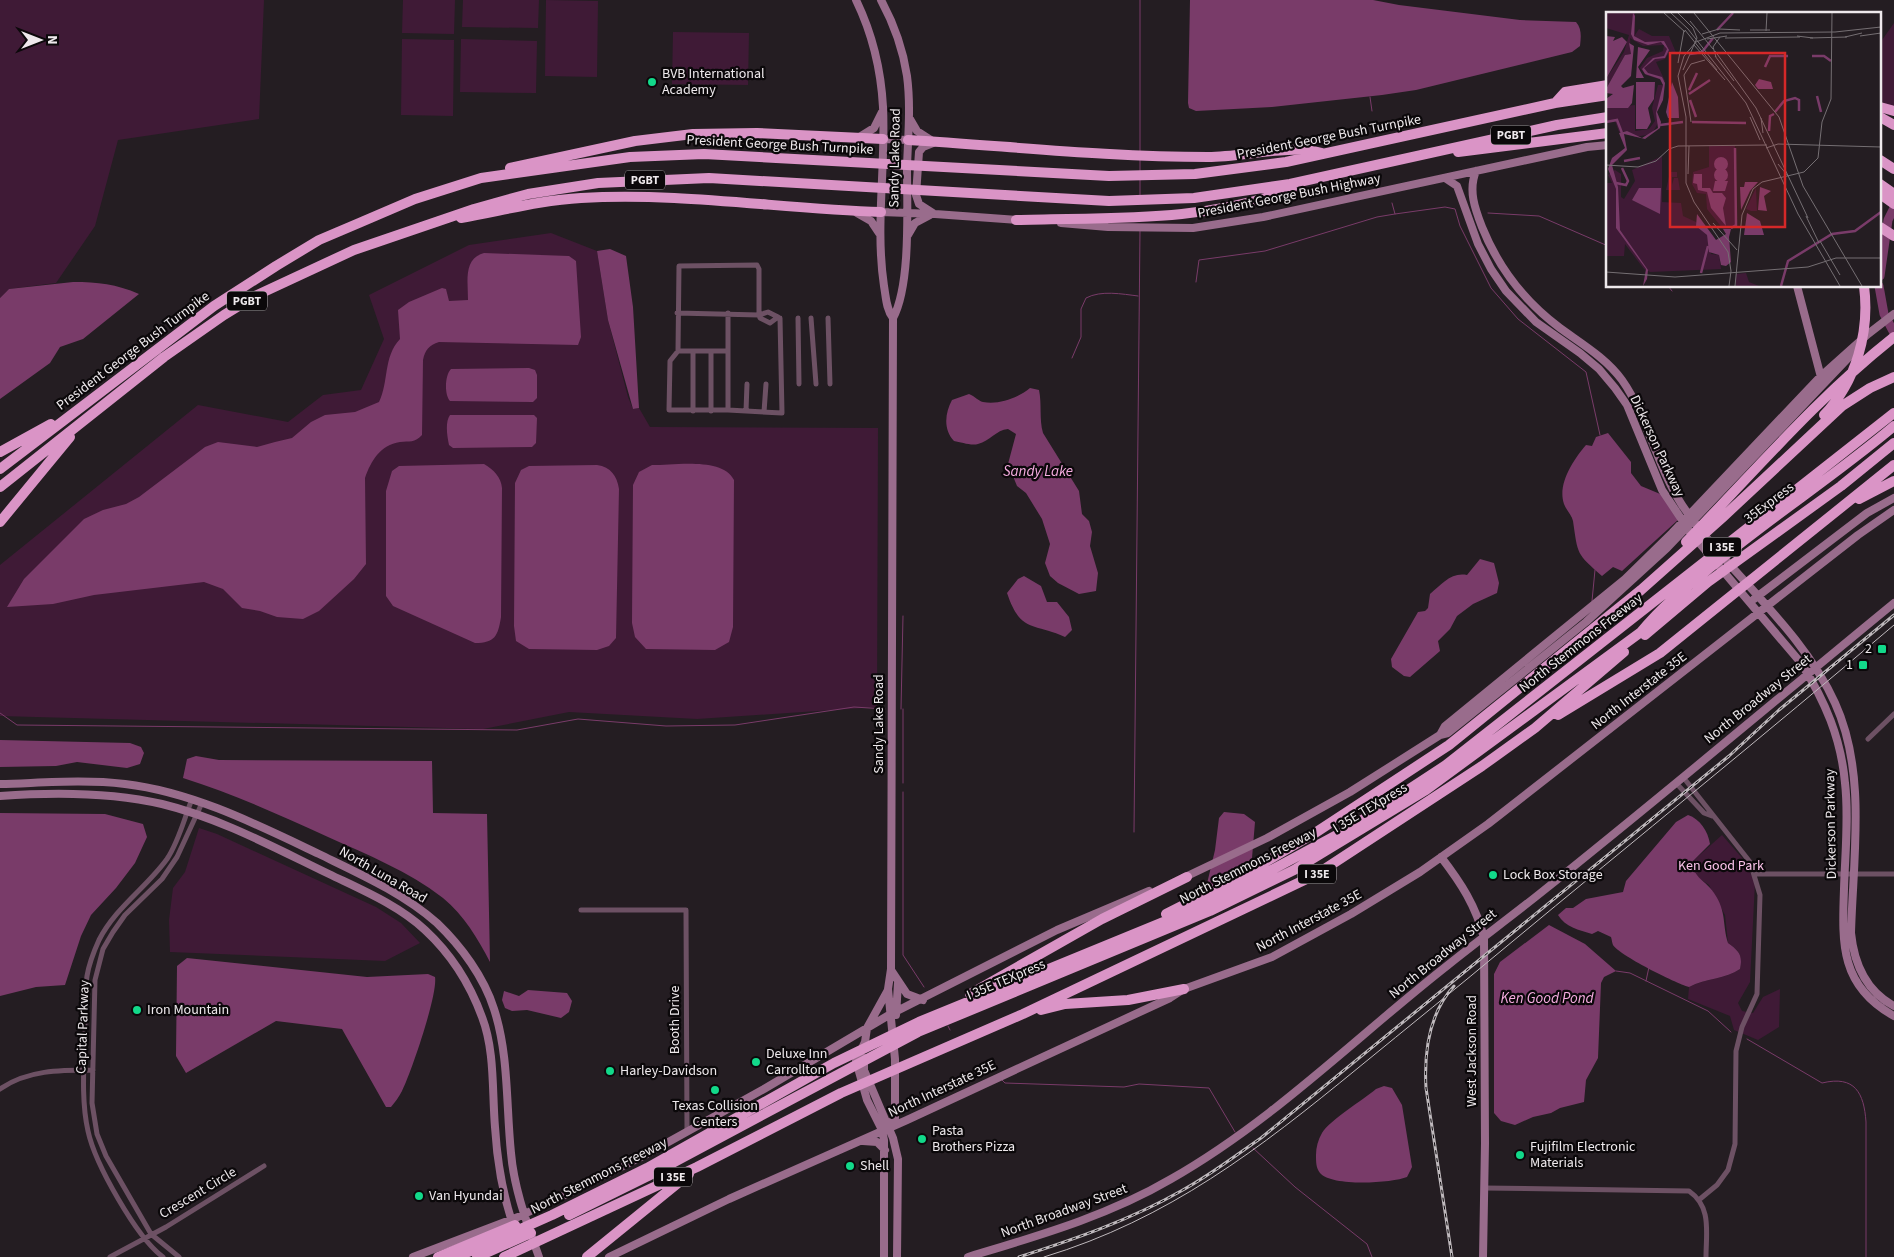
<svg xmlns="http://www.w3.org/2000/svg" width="1894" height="1257" viewBox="0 0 1894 1257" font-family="'Source Sans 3',sans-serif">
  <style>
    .green { fill: #3f1a36 }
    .water { fill: #793b69 }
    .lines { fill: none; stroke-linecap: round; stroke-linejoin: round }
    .stream { stroke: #793b69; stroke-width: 1 }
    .river { stroke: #793b69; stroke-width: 9 }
    .street { stroke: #6d5164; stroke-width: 5 }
    .secondary { stroke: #996c8c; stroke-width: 8 }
    .highway { stroke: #da94c6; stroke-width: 10 }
    .tram { stroke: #bfb9bd; stroke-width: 1 }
    .rail-casing { stroke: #bfb9bd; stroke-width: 3 }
    .rail { stroke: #0b080a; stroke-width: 1; stroke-dasharray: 4; stroke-linecap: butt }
    .poi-dot { fill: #12d98a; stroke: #0b080a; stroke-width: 2 }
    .labels { text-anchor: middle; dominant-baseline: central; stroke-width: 4.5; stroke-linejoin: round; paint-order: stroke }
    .shield { fill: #0b080a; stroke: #aaa6a8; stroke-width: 1 }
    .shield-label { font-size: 12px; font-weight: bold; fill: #eee9ec }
    .poi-label { font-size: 14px; fill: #eee9ec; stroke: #0b080a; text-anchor: start }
    .street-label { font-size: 14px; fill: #eee9ec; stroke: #0b080a }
    .park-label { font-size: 14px; fill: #fbc3ea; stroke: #0b080a }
    .water-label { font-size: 15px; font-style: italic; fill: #f6ace0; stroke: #0b080a }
    .inset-river { fill: none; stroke: #793b69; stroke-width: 2.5 }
    .inset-road { fill: none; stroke: #756f73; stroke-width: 1 }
    .view { fill: #d62828; fill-opacity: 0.15; stroke: #d62828; stroke-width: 2.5 }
    .inset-edge { fill: none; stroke: #eee9ec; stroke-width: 2.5 }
  </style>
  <rect width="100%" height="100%" fill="#241d22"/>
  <path class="green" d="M0,0h264l-5,119 -141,21 -23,86 -39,57 -47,6 -9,9z
    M403,0h52l-1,34 -52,-1z
    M463,0h76l-1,28 -76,-1z
    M546,0l52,1 -1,76 -52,-1z
    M1894,23v83l-4,1 -10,-7v-57z
    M673,32l76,1 -1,52 -76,-1z
    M402,39l52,1 -1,76 -52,-1z
    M461,39l76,2 -1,52 -76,-1z
    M551,233l46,18 11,69 20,77 5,12 6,-1 11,19 228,1 -1,279 -180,12 -128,-7 -86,17 -483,-13v-151l198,-160 90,17 35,-27 38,-5 23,-51 -15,-44 100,-50z
    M199,828l18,6 159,73 25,16 19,20 -35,18 -215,-9 -1,-32 4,-32 12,-16z
    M1722,835l21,24 12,23 -5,100 -12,21 4,8 11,2 10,-16 17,-8 -1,38 -21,13 -24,-10 -4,-14 -42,-17 1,-12c17,-9 37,-8 51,-18 3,-14 -1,-18 -12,-26l-3,-28 -16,-30 -12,-8 -4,-8v-8z"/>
  <path class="water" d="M1190,0h183l26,5 121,15 56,2c6,7 5,15 4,24l-8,6 -156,38 -34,5 -110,12 -76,4 -7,-3 -1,-5z
    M610,249l16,7 7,51 6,101 -6,1 -25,-89 -11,-69z
    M484,253l85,3 7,5 5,76 -3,8 -139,-3c-10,3 -14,8 -16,18l-1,75c-7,8 -13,6 -22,7 -20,3 -29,19 -35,36l1,86 -12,15 -35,32 -16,8 -26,-2 -17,-6 -18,-3 -19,-19 -19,-7 -110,13 -41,9 -46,3 17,-28 60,-60 19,-9 23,-6 13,-7 66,-50 13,-5 39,5 18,-5 17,-4 19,-16 14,-7 30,-3 24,-10c10,-20 4,-45 21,-63l-2,-29 11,-8 33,-14 4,1 3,12 19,-1c0,-19 -5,-41 16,-47z
    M73,282c25,0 43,2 66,12l-56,45 -23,8 -10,16 -50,36v-101l9,-9z
    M529,368l6,2 2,5v23l-4,4 -83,-1c-6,-7 -5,-26 1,-32z
    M1030,388l9,2c3,14 0,29 4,43l36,58 3,23 7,7 3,11 -2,14 8,27 -2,18 -17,3 -21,-11 -8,-7 -5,-13 5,-19 -8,-25 -16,-26 -9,-7 -9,-22 8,-30 -8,-5c-12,1 -18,12 -30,15 -7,2 -17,-2 -24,-3 -11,-12 -9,-28 -2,-41l17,-6c6,2 9,7 14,8 16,3 35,-4 47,-14z
    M450,415h84l3,3 -1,25 -4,4 -79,1 -4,-3c-2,-9 -4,-23 1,-30z
    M1608,433l23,29v11l10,13 24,10 14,23 -57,52 -9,-4 -11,9c-26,-23 -24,-21 -29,-55 -1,-6 -7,-11 -9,-17 -7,-20 10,-45 22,-59l6,1 4,-9z
    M484,464c10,6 17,13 18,24l-1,129c-3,19 -6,26 -26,26l-82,-37 -7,-10v-105l6,-20 7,-5z
    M597,465c14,2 20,11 22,24l-3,149 -7,8 -12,4 -68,-1 -13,-8 -2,-15 1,-143 6,-13 8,-4z
    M652,465c23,0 71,-8 82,15l-1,147 -4,15 -14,8 -69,-1 -11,-12 -3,-14 1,-138 6,-13z
    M1480,559l14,4 5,20 -2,10 -24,11 -16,12 -7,13 -12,12 2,10 -30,26 -6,-1 -12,-9 -1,-8 27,-47 7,-1 3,-3 2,-14c12,-10 21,-22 37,-19z
    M1024,576l17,10 6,16h10l12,15 3,13 -7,7c-32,-15 -44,-3 -58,-44l11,-14z
    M0,740l130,3 11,4 3,6 -4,11 -13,4 -50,-6 -21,4 -56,1z
    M196,756l23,4 213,1 1,52 54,1 3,148c-12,-23 -26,-47 -47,-64 -35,-27 -75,-43 -115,-61 -48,-22 -94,-43 -145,-59l4,-19z
    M1224,812l20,2 11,8 -4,48 -44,34 -2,-12 10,-42 4,-32z
    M0,813l105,1 38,10 4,13 -12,26 -19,25 -25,27 -10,21 -16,49 -29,2 -36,9z
    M1688,815c12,4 20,16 22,29l-17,17c-1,17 13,19 21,32 13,19 8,31 14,50 11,8 15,12 12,26 -14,10 -34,9 -51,18 -14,-4 -70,-32 -76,-42 -1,-2 -1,-5 -2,-8l-13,-6 -6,3c-13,-4 -27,-7 -34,-19l8,-7h7l13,-9 37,-7 3,-11 50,-59z
    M1549,925l36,19 31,27 -12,6 -3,6 -3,75 -12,22 -2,22 -24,6 -9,5 -18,4 -18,8 -14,-4 -7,-8v-139l6,-12z
    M187,958l180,19 61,-3 7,3c3,17 -24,96 -33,114 -3,6 -7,11 -11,16h-5l-44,-78 -66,-8 -90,52 -10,-17 1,-90z
    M528,990l39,3 5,8 -3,11 -8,6 -34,-8 -15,1 -7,-3 -3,-8 2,-9 15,5z
    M1384,1086l8,2 10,17 10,62 -5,10c-15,6 -75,10 -87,-4 -4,-5 -4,-11 -4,-18 0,-8 2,-15 6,-22 8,-13 41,-33 54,-44z"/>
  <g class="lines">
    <path class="stream" d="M1140,0v151
      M1370,97l2,14
      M1140,171v-11
      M1140,196v-16
      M1392,203l3,11 50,-7 10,2 5,17 31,62 27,31 68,53 14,63
      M1488,213l51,3 69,30
      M1196,282l3,-22 66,-9 112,-34 18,-3
      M1668,286l4,5
      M1072,358l9,-21v-28l5,-11c15,-8 36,-4 52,-2
      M1592,601l3,-31
      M901,709l2,-93
      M903,709v74
      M0,713l17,12 500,5 61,-11 88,7 69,-1 119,-18 31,2
      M903,792v163l21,32
      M1134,832l6,-602
      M1616,971l14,2 78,38 23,21
      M1646,981l3,-14
      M948,1026l2,4
      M1747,1039l75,44c33,-8 42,10 44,39v135
      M1002,1080l3,3 119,4 15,-3 70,4 26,44
      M1253,1148l42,39 72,57 5,13"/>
    <path class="river" d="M1880,276l8,-56 6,-12
      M1879,286l5,28 10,19"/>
    <path class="street" d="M677,313l82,2 9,-3 10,5 -8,6 -10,-5 -1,-3v-46l-2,-4 -78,1 -1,85 -8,10 -1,49h59l54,3 -2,-95
      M798,318l1,66
      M811,318l5,66
      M828,318l2,66
      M678,351h50
      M728,410v-97
      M693,411v-60
      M711,411v-60
      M746,411l1,-27
      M764,412l2,-28
      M1868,739l26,-25
      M1683,777l67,85 10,33 -3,99 -15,33 -6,24 -1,93 -7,26 -11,15 -17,14
      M1676,783l28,30 8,3
      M1755,874h139
      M581,910h105l1,220
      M0,1089c27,-19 60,-19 93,-19
      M1484,1188l205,3c23,16 17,41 17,66
      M110,1257l56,-30 98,-61
      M163,1257c-26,-19 -68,-93 -75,-126 -7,-31 -4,-66 -3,-98 0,-19 -1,-38 2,-57 2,-12 7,-25 12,-36 17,-33 47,-52 68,-81 12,-18 17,-40 25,-60
      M179,1257l-28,-23 -45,-78 -9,-22 -5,-31 3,-123 8,-31 10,-17 12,-17 37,-36 15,-22 25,-54"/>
    <path class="secondary" d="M856,0c16,33 25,70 27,107 3,59 -8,119 1,179 2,11 2,23 9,32
      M881,0c13,24 22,49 26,76 4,30 1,61 0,91 0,40 4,118 -14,151l-2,651 -3,20 7,70v59l-7,8
      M910,119l7,12 14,9
      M858,138l16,-10 8,-16
      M883,139l25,1
      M933,143l-10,4 -4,5 -3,43 3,9 14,9
      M1476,171c-8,19 -1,38 6,56 17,42 43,75 78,101 22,16 46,30 62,52 26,37 34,85 60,125 45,67 119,123 153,198 32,70 18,155 16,230 3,30 15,58 43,73
      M1445,178l12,8 21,58 13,25 15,22 30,31 44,31 19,16 16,19 12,17 35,85 28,42 111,131c24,38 40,75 44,120 4,34 0,71 -1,106 -2,55 -4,97 50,127
      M881,212l54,2 84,6
      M857,213l14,8 8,12
      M1061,223l47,4 85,1 70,-11 324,-70 21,-2
      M908,235l7,-12 15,-8
      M1797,286l25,95
      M1754,599l113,-86 27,-15
      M1440,735l8,-2 138,-111 81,-74 186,-195
      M0,784c41,-1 83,-5 125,0 68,8 133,41 194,70 41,20 84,39 118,69 24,23 47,54 57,86 15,46 12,96 17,144 3,36 16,70 28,104
      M0,796c53,-4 110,-4 162,8 58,14 113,44 167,70 33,16 69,31 96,56 26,24 45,54 57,87 13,34 10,74 13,110 2,33 7,64 17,95
      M1441,857c20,26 35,49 43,81l1,205 -2,114
      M1183,878l84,-40 83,-46 90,-57 5,-9 180,-147 47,-46 148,-156 48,-43 26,-20
      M891,970l16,24 16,6
      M896,1015l2,-32
      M864,1058v12l29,68 5,21 -1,98
      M863,1141l14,1 8,8
      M413,1257l105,-40 49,-23 78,-39 119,-66 125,-74 168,-85 92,-39
      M609,1257l120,-58 178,-79 263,-122 14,-9 88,-32 79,-43 69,-42 68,-48 370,-289 36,-25
      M884,1257v-117l-2,-10 -15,-30 -11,-39 9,-19 2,-14 21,-38
      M968,1257c69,-21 140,-41 203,-78 102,-58 185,-142 277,-214 31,-25 64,-49 95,-74 118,-94 234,-192 351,-288"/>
    <path class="highway" d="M1555,103l10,-11 43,-7
      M1880,107l14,4
      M1880,117l14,8
      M908,140c100,6 200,17 300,17 36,0 81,-13 114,-4
      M1458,152l150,-19
      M1880,160l14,9
      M510,168l125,-27 58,-7 64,-1 126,6
      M1880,184l14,10
      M1880,194l14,10
      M461,218c40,-7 80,-18 120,-20 99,-6 201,11 300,14
      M1016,220c91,-3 190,3 276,-31
      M1880,227l14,9
      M1824,415c32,-33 46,-83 40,-129
      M0,452l51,-28
      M0,469l214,-163 62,-40 43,-26 40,-17 56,-24 66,-21 149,-21 74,-3 405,22 86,-2 91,-12 269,-59 53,-8
      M0,487l164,-130 60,-42 31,-19 99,-46 120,-41 54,-15 70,-11 111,-5 400,23 85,-3 96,-14 267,-59 51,-8
      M1859,499l35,-18
      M0,522l70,-85
      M1686,542c68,-70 132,-145 208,-205
      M1645,635l63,-53 133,-96 53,-43
      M1558,715l102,-62 234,-188
      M1166,914l77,-39 72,-42 134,-88 192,-155 81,-72 120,-112 28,-18 24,-11
      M970,994l132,-75 85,-42
      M1041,1010l24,-6 63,-4 56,-11
      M569,1215l79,-39 270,-144 292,-121 84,-41 132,-80 215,-158c23,-28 48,-47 76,-70 57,-47 120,-88 177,-136
      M438,1257l77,-32
      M457,1257l95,-42 95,-47 187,-105 85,-41 291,-119 140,-75 96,-63 448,-352
      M477,1257l54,-24
      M504,1257l193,-90 144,-74 182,-79 294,-140 165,-108 53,-38 89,-76
      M587,1257l102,-83"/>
    <path class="tram" d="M1044,1257c125,-38 215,-108 314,-189 50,-41 100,-81 149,-122 129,-107 259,-212 387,-321"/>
    <g class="rail-casing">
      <path id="rail" d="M1019,1257c56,-18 111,-37 162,-66 28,-15 54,-35 80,-53l468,-382 50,-46 115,-95
        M1452,1257l-26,-169c-2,-36 3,-75 28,-102"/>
    </g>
    <use href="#rail" class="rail"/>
  </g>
  <g class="poi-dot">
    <circle cx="652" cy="82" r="5"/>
    <rect x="1877" y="644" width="10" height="10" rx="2.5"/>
    <rect x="1858" y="660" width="10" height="10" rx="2.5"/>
    <circle cx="1493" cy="875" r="5"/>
    <circle cx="137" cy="1010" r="5"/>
    <circle cx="756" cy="1062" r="5"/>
    <circle cx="610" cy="1071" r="5"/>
    <circle cx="715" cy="1090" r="5"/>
    <circle cx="922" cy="1139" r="5"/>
    <circle cx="1520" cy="1155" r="5"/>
    <circle cx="850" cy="1166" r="5"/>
    <circle cx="419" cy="1196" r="5"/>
  </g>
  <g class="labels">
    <g class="shield">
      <rect x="1491" y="125.5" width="40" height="19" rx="4"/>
      <rect x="625" y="170.5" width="40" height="19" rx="4"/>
      <rect x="227" y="291.5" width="40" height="19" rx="4"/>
      <rect x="1703" y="537.5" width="38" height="19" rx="4"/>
      <rect x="1298" y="864.5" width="38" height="19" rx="4"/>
      <rect x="654" y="1167.5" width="38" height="19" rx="4"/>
    </g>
    <g class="shield-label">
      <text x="1511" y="135">PGBT</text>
      <text x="645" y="180">PGBT</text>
      <text x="247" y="301">PGBT</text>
      <text x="1722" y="547">I 35E</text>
      <text x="1317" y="874">I 35E</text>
      <text x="673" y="1177">I 35E</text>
    </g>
    <g class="poi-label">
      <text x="662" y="74">BVB International<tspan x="662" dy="16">Academy</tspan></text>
      <text x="1872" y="649" text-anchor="end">2</text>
      <text x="1853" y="665" text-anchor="end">1</text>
      <text x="1503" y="875">Lock Box Storage</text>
      <text x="147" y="1010">Iron Mountain</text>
      <text x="766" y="1054">Deluxe Inn<tspan x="766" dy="16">Carrollton</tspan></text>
      <text x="620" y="1071">Harley-Davidson</text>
      <text x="715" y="1106" text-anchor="middle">Texas Collision<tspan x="715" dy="16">Centers</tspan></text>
      <text x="932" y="1131">Pasta<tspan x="932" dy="16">Brothers Pizza</tspan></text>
      <text x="1530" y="1147">Fujifilm Electronic<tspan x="1530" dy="16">Materials</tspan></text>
      <text x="860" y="1166">Shell</text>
      <text x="429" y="1196">Van Hyundai</text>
    </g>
    <g class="street-label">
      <text transform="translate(1329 137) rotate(-11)">President George Bush Turnpike</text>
      <text transform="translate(780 145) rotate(3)">President George Bush Turnpike</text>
      <text transform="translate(895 158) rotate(-89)">Sandy Lake Road</text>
      <text transform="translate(1289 196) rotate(-11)">President George Bush Highway</text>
      <text transform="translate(133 351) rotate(-37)">President George Bush Turnpike</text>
      <text transform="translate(1657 446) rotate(65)">Dickerson Parkway</text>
      <text transform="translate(1769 503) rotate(-37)">35Express</text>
      <text transform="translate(1581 643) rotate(-38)">North Stemmons Freeway</text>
      <text transform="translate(1639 691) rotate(-38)">North Interstate 35E</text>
      <text transform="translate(1758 699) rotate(-39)">North Broadway Street</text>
      <text transform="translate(879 724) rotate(-90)">Sandy Lake Road</text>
      <text transform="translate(1370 808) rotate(-31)">I 35E TEXpress</text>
      <text transform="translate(1831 824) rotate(-91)">Dickerson Parkway</text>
      <text transform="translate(1248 866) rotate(-27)">North Stemmons Freeway</text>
      <text transform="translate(383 875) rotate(30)">North Luna Road</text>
      <text transform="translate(1309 921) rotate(-28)">North Interstate 35E</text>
      <text transform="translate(1443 954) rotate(-39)">North Broadway Street</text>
      <text transform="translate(1006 980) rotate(-23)">I 35E TEXpress</text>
      <text transform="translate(675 1020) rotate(-90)">Booth Drive</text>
      <text transform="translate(83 1027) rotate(-88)">Capital Parkway</text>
      <text transform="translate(1472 1051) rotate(-90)">West Jackson Road</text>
      <text transform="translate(942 1089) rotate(-25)">North Interstate 35E</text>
      <text transform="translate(599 1176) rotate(-27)">North Stemmons Freeway</text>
      <text transform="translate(198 1193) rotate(-31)">Crescent Circle</text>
      <text transform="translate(1064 1211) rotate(-20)">North Broadway Street</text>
    </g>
    <g class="park-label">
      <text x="1721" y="866">Ken Good Park</text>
    </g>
    <g class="water-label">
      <text x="1038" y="471">Sandy Lake</text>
      <text x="1547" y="998">Ken Good Pond</text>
    </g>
  </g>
  <g transform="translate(1606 12)">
    <rect width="275" height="275" fill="#241d22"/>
    <path d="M0,1h29v22l4,-6 13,7h17l8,19 -7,-4 -5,8 -9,3 9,19 -19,-6 -6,-7 7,-10 16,-7 1,-6 -21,1 -13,-8 1,16 -6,1 -19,34v-10l18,-27 5,-17 -23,-7zM52,73h5l-7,30 3,6 -7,13 -17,3 -8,-6 -8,1 -4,-11 -9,2v-15l29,-3v26l14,-2 6,-8 -3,-13zM103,134h26l1,82 -13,1 -16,-20 -1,-15 -9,-1 -5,-9 1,-12 16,-5zM56,144v46l19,1 2,13 13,6 11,13 4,19 8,1 2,14 -71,3 -6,-3 -19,-25 -1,12h-18v-73h6l-4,-8 7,-5 6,4v23l3,2 11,-18 -3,-11zM64,160h7v5h-5v8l2,-7h4l2,12h-14zM150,176l1,23h-6l-5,-2zM140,261l3,9 10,4h-23v-12z" fill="#3f1a36"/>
    <path d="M27,1l2,3 -1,20 11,6 19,-1 5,9 -4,8 -10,1 -11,9 4,5 14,4 3,6 -2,17 -6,12 4,10 -1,6 -15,11 -21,-5 3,16 -15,15 6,22 2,43 28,40 -1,9 -4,7 3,-17 -30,-41v-39l-8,-20 4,-11 13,-10 -6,-15 8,-2 15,7 16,-10 -2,-15 7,-28 -3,-6 -15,-5 -3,-5 11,-11 11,-2 3,-7 -6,-7 -13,3 -14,-5 -3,-6zM0,24l9,1 -2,4 9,-4 5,5 -21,37zM23,31l5,3 -3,30 -10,10 2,2 11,-3 -2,18 -4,5h-22v-9l7,-5 -7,-1v-4l19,-34 6,-1zM32,35l12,3 -12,17 6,11h-8zM153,67l12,3 2,7h-15l-3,-4zM30,70h19l-1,17 -6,9 3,14 -4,7h-11zM66,70l6,15 1,21h-11l-2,-6zM108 152a7 7 0 1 1 14 0a7 7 0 1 1-14 0ZM108 163a7 7 0 1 1 14 0a7 7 0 1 1-14 0ZM88,162h8v14h8l3,5h9l4,5 -3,10 3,18 -15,-18 -4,-16 -9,-2 -1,-6 -4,-1zM109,169h13l-3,10h-12zM139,170h13l-8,9 -9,19 -1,-23h4zM154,175l11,4 -7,5 3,15 -9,-1zM33,176h22l-1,26 -28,-14zM141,201l13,8 4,14h-20zM91,202l19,26 10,-6 -3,-5h8l-2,8 2,25 -5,4 -5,-1 -2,-10 -10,-3 -2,-17 -11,-9z" fill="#793b69"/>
    <path class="inset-river" d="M111,18l16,-17M84,42l12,-2 11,-14M206,44h12l7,5M159,55l5,-11h18M83,78l8,-17M83,82l21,-14M211,84l4,16M84,88l6,17M169,100l9,-11 11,-3 4,2v11M0,110l11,-2 5,13M86,110l54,1M54,113l23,-3M163,119l1,-15 4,-2M18,149l16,-3M10,171l10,2 2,-4 -6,-13M125,216l5,-3 -1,-77M95,261l7,-27M175,274l7,-25 44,-27 23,-3 26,-19"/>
    <path class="inset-road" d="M58,1l21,19M65,1l17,16 58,74 52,111 42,72M72,1l15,15 4,10 -14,32M88,1l85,104 24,69 59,100M84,9l23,28M79,18l32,40M144,18h20M160,19l1,-18M96,22l17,-5 21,1M191,24l16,2M254,24l21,-3M239,25l17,-4M119,26l75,-1M204,26l37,-1M101,27l20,-3M88,33l31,35M109,39l41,57 52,110M109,44l19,25M110,45l-3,-10 7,-10M72,51l6,-33M144,105l10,23M155,106l2,15M85,110l-7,-47 7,-11 14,-4M160,136l12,-4 103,3M172,152l10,12M0,153l32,2 18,-6 13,-12 9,-3 89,-1M82,162l1,-28M200,204l13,27M107,211l24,27M214,229l20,34M0,260l69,5 133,-10 28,-9h45M123,274l2,-15 -3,-19 -34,-50 -8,-19v-66l-8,-41 6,-20 12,-14 24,-9 115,-1 46,-5M129,274l7,-71 11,-26 9,-7 42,-10 14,-14 4,-36 9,-23 1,-86"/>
    <path class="view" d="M64,41h115v174h-115z"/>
    <rect width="275" height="275" class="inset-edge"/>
  </g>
  <g transform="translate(40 40) rotate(90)" stroke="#0b080a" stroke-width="4" paint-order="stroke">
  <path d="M0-4L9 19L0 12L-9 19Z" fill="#eee9ec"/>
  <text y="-8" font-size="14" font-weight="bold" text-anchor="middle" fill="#eee9ec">N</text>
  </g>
</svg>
